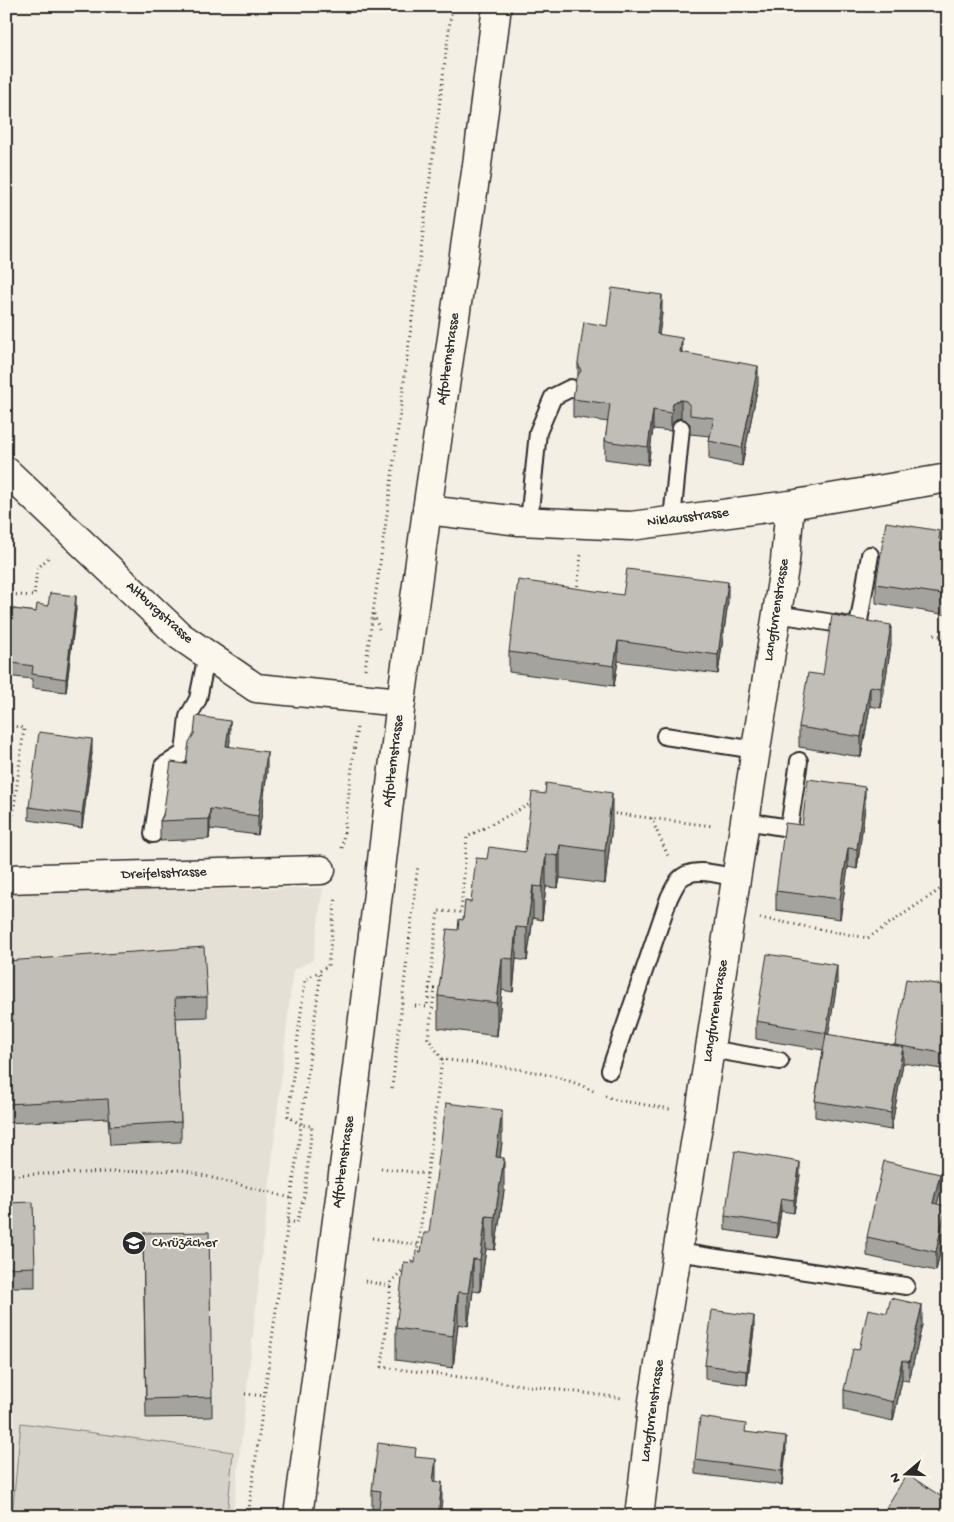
<svg xmlns="http://www.w3.org/2000/svg" width="954" height="1522" viewBox="0 0 954 1522" font-family="'Gochi Hand',sans-serif">
  <style>
    .built { fill: #e4e0d6 }
    .green { fill: #d5d2c9; stroke: #807e7a }
    .lines { fill: none; stroke-linecap: round; stroke-linejoin: round }
    .lane-casing { stroke: #2b2b2b; stroke-width: 20 }
    .street-casing { stroke: #2b2b2b; stroke-width: 31 }
    .secondary-casing { stroke: #2b2b2b; stroke-width: 31 }
    .path { stroke: #2b2b2b; stroke-width: 3; stroke-dasharray: 1 4; stroke-linecap: butt }
    .lane { stroke: #fbf7ec; stroke-width: 16 }
    .street { stroke: #fbf7ec; stroke-width: 28 }
    .secondary { stroke: #fbf7ec; stroke-width: 28 }
    .wall { fill: #a5a39d; stroke: #2b2b2b }
    .shaded-wall { fill: #86857f; stroke: #2b2b2b }
    .building { fill: #c0beb6; stroke: #2b2b2b }
    .labels { text-anchor: middle; dominant-baseline: central; stroke-width: 4; stroke-linejoin: round; paint-order: stroke }
    .street-label { font-size: 14px; fill: #2b2b2b; stroke: #fbf7ec }
    .poi-label { font-size: 14px; fill: #2b2b2b; stroke: #fbf7ec; text-anchor: start }
  </style>
  <rect width="100%" height="100%" fill="#f3efe4"/>
  <filter id="ink" filterUnits="userSpaceOnUse"><feTurbulence type="fractalNoise" baseFrequency=".02" numOctaves="2"/><feDisplacementMap in="SourceGraphic" scale="10" xChannelSelector="R" yChannelSelector="G"/><feConvolveMatrix kernelMatrix="1 2 1 2 8 2 1 2 1" color-interpolation-filters="sRGB"/></filter>
  <g filter="url(#ink)">
    <path class="built" d="M323,888l-10,72 -20,10 -60,546h-227v-623z"/>
    <path class="green" d="M21,1423l212,29 -6,64h-215z"/>
    <g class="lines">
      <g class="lane-casing">
        <path id="lane" d="M672,520l9,-92
          M529,521l9,-89 15,-35 18,-9
          M777,614l81,13 12,-72
          M665,736l91,14
          M745,821l44,7 10,-67
          M153,834l10,-68 21,-13 4,-36 10,-18 9,-45
          M710,1049l70,12
          M610,1070l59,-172c3,-6 6,-13 10,-18 13,-15 41,-5 57,-2
          M677,1252l229,34"/>
      </g>
      <g class="street-casing">
        <path id="street" d="M6,471l174,165 76,52 145,14
          M427,510l92,11 112,5 159,-21 158,-27
          M6,879l315,-9
          M639,1516l14,-115 47,-288 85,-552 5,-56"/>
      </g>
      <g class="secondary-casing">
        <path id="secondary" d="M298,1516l59,-448 44,-366 26,-192 50,-345 20,-159"/>
      </g>
      <path class="path" d="M577,591l4,-36
        M6,594l28,2 3,-27 14,-14
        M374,614l5,15
        M934,635l14,2
        M365,669l23,-162 64,-501
        M6,725l18,3 -15,120
        M610,813l103,13
        M651,818l17,38
        M342,848l15,-121
        M760,918l108,20 80,-54
        M429,989h6l-7,49 14,21c47,7 111,10 153,33
        M415,1006l12,1 11,-96 23,1 6,-75 63,-33h4
        M442,1059l-25,196 -26,27 -9,85 241,31
        M392,1088l26,-223
        M605,1096l11,4 54,9
        M381,1168l47,6
        M8,1175l174,-5 109,28
        M288,1221l9,2 8,-31 7,-66 -11,-1 18,-139 1,-14
        M372,1238l46,7
        M365,1281l25,5
        M245,1394l20,2
        M248,1516l53,-391 -13,-9 17,-136 23,-14 8,-70"/>
      <use href="#lane" class="lane"/>
      <use href="#street" class="street"/>
      <use href="#secondary" class="secondary"/>
    </g>
    <path class="wall" d="M662,313l-3,21 23,18 76,33 -16,81 -33,-7v-18l1,-5 -20,-2v-10l-4,-4 -5,-2 -5,1 -3,4 -2,8 -18,-2 -5,36 -43,-6v-18l3,-19 -35,-5v-18l5,-24v-12l29,-37z
      M940,540l8,1v74l-72,-12v-19z
      M623,595l105,7 -10,72 -100,-13 -4,25 -105,-14v-20z
      M6,608l30,4 40,-3 -10,83 -34,-4v-9l-26,-3z
      M891,645l-10,63 -11,-2 -9,51 -62,-10v-20l24,-52z
      M230,740l-1,7 38,24 -5,41 -4,23 -48,-6 -1,10 -49,2v-20l26,-57z
      M92,753l-10,75 -53,-8v-13z
      M865,807l-8,62 -9,-2 -8,52 -64,-9v-19l26,-66z
      M612,825l-7,59 -45,-6 -2,10 -12,-1 -4,33 -9,-2 -6,43 -11,-2 -3,33 -11,-2 -5,46 -59,-8v-32l20,-66 13,-28 16,-43 38,-7z
      M6,961l201,36v20l-31,1 5,104v20l-71,3 -2,-27 -102,5z
      M837,983l-9,52 67,10 53,-59v84l-45,-7 -12,67 -76,-13v-16l8,-51 -67,-11v-18z
      M502,1142l-2,16 4,33 -9,59 -9,-1 -6,43 -7,-1 -5,35 -10,-2 -5,44 -57,-8v-32l19,-65 6,-11 8,-19z
      M800,1175l-6,38 -13,-2 -4,27 -52,-8v-14z
      M940,1193l-3,11 9,21 -10,46 -69,-15v-19z
      M6,1203l29,64v20h-29z
      M143,1233l69,164v20l-66,1z
      M922,1325l-13,56 -7,-1 -9,41 -49,-11v-20l15,-40z
      M754,1329l-7,56 -42,-6v-14z
      M6,1342l1,34h-1z
      M746,1432l40,18 -4,35 -87,-11v-14z
      M416,1457l19,24 7,20 -63,9 -7,-1v-19z"/>
    <path class="shaded-wall" d="M662,295v18l-5,39v-18z
      M682,338v18l-2,-4z
      M758,366v19l-16,81v-18z
      M681,400v18l-5,1 -3,4 -2,8v-18l2,-9 3,-3z
      M653,410v19l-5,36v-18z
      M728,582v20l-10,72v-19z
      M76,596v13l-10,83v-13z
      M891,625v20l-10,63v-20z
      M618,641v20l-4,25v-20z
      M870,686v20l-9,51v-20z
      M230,721v19l-4,26v-20z
      M92,739v14l-10,75v-14z
      M267,752v19l-5,41 -4,23v-19z
      M865,787v20l-8,62v-20z
      M612,793v32l-7,59v-33z
      M210,809v20l-1,10v-20z
      M560,845v33l-2,10v-32z
      M848,848v19l-8,52v-20z
      M546,854v33l-4,33v-33z
      M533,886v32l-6,43v-33z
      M516,927v32l-3,33v-33z
      M502,958v32l-5,46v-33z
      M837,965v18l-11,67v-17z
      M903,1047v16l-12,67v-17z
      M502,1110v32l-6,48v-33z
      M504,1158v33l-9,59v-33z
      M800,1162v13l-6,38v-13z
      M940,1174v19l-7,30v-20z
      M781,1198v13l-4,27v-14z
      M946,1206v19l-10,46v-19z
      M486,1216v33l-6,43v-32z
      M473,1259v32l-5,35v-33z
      M458,1292v32l-5,44v-32z
      M922,1305v20l-13,56v-19z
      M754,1316v13l-7,56v-14z
      M902,1360v20l-9,41v-19z
      M786,1437v13l-4,35v-14z
      M436,1459v20l-3,21v-19z
      M442,1482v19l-2,15h-2z"/>
    <path class="building" d="M612,288l50,7 -5,39 25,4 -2,14 78,14 -16,82 -33,-7 5,-23 -24,-3v-9l-4,-5 -5,-1 -5,1 -3,3 -2,9 -18,-3 -5,37 -43,-6 5,-37 -37,-5 3,-21 5,-7 -3,-8 6,-41 23,4z
      M886,522l54,9 -1,8 9,2v54l-72,-11z
      M627,569l101,13 -10,73 -100,-14 -4,25 -105,-14 9,-72 105,15z
      M50,593l26,3 -10,83 -34,-5 1,-8 -27,-4v-54l30,4 1,-8 11,2z
      M832,615l59,10 -10,63 -11,-2 -9,51 -62,-10 9,-54 15,2z
      M196,716l34,5 -4,25 41,6 -5,41 -4,23 -48,-7 -1,10 -49,2 3,-5 8,-54 15,2 3,-22 5,-8z
      M39,732l53,7 -10,75 -53,-7z
      M808,779l57,8 -8,62 -9,-1 -8,51 -64,-8 9,-68 17,2z
      M546,783l66,10 -7,58 -45,-6 -2,11 -12,-2 -4,33 -9,-1 -6,42 -11,-1 -3,32 -11,-1 -5,45 -59,-7 9,-67 11,1 1,-11 4,1 2,-19 6,1 5,-44 11,1 2,-12 36,5 7,-60 13,2z
      M204,947l3,50 -32,1 6,124 -71,4 -2,-27 -102,5v-143z
      M767,954l70,11 -11,68 -70,-12z
      M906,979l42,7v68l-53,-9z
      M826,1034l77,13 -12,66 -76,-12z
      M446,1103l56,7 -6,47 8,1 -9,59 -9,-1 -6,44 -7,-1 -5,34 -10,-1 -5,44 -57,-8 8,-66 11,1 1,-12 5,1 3,-19h5z
      M735,1151l65,11 -6,38 -13,-2 -4,26 -52,-8z
      M884,1161l56,13 -7,29 13,3 -10,46 -69,-15z
      M33,1202l2,65 -29,1v-65z
      M209,1232l3,165 -66,2 -3,-166z
      M891,1298l31,7 -13,57 -7,-2 -9,42 -49,-12 9,-41 6,1 9,-41 19,4z
      M712,1310l42,6 -7,55 -42,-6z
      M700,1417l46,7 -1,8 41,5 -4,34 -87,-11z
      M378,1443l38,5 -1,9 21,2 -3,22 9,1 -4,34h-60l3,-25 -9,-1z
      M907,1474l41,27v15h-67z"/>
  </g>
  <defs>
    <g id="school-disc" transform="scale(1.25)"><circle r="9.5" fill="#2b2b2b" stroke="#fbf7ec"/><path d="M0-5L7-2L0 1L-7-2ZM-4 1L0 2.5L4 1V4Q0 6-4 4Z" fill="#fff"/></g>
  </defs>
  <g fill-rule="evenodd">
    <use href="#school-disc" x="134" y="1243"/>
  </g>
  <g class="labels">
    <g class="street-label">
      <text transform="translate(449 359) rotate(-82)">Affolternstrasse</text>
      <text transform="translate(688 518) rotate(-7)">Niklausstrasse</text>
      <text transform="translate(777 610) rotate(-81)">Langfurrenstrasse</text>
      <text transform="translate(159 613) rotate(42)">Altburgstrasse</text>
      <text transform="translate(394 761) rotate(-83)">Affolternstrasse</text>
      <text transform="translate(164 874) rotate(-2)">Dreifelsstrasse</text>
      <text transform="translate(716 1011) rotate(-81)">Langfurrenstrasse</text>
      <text transform="translate(344 1162) rotate(-82)">Affolternstrasse</text>
      <text transform="translate(653 1411) rotate(-82)">Langfurrenstrasse</text>
    </g>
    <g class="poi-label">
      <text x="152" y="1243">Chrüzächer</text>
    </g>
  </g>
  <rect width="954" height="1522" fill="none" stroke="#fbf7ec" stroke-width="25"/>
  <rect x="12" y="12" width="929" height="1497" fill="none" stroke="#2b2b2b" stroke-width="2" filter="url(#ink)"/>
  <g transform="translate(906 1474) rotate(251)" stroke="#fbf7ec" stroke-width="4" paint-order="stroke">
  <path d="M0-4L9 19L0 12L-9 19Z" fill="#2b2b2b"/>
  <text y="-8" font-size="14" font-weight="bold" text-anchor="middle" fill="#2b2b2b">N</text>
  </g>
</svg>
